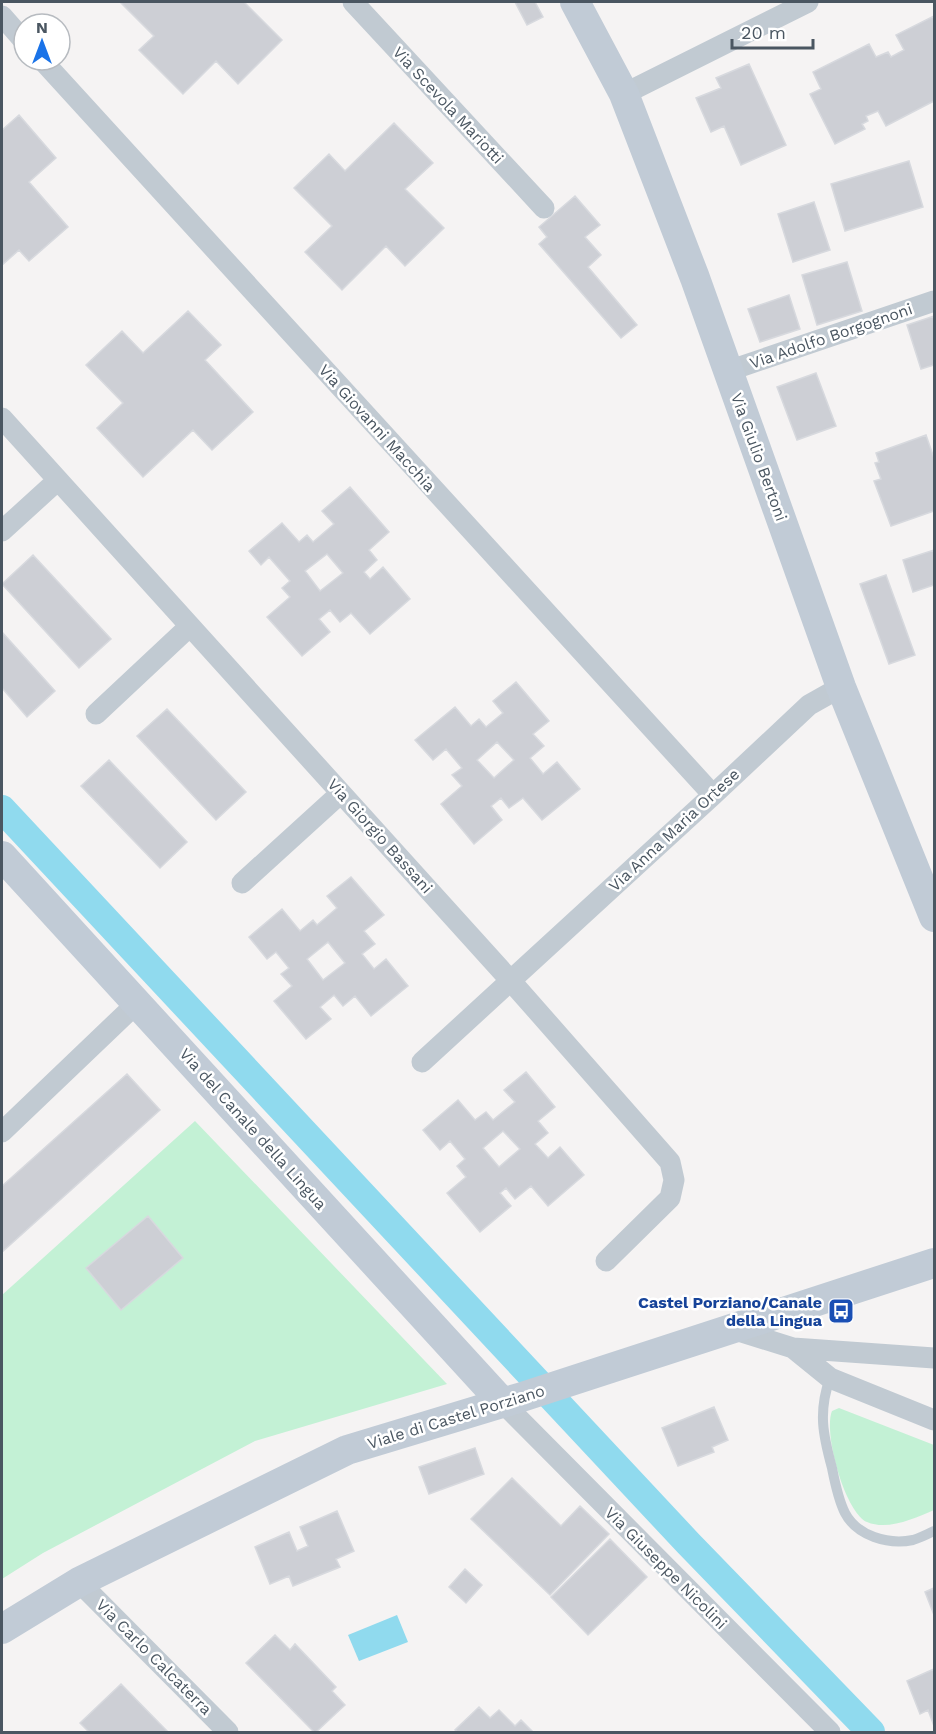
<svg xmlns="http://www.w3.org/2000/svg" width="936" height="1734" viewBox="0 0 936 1734" font-family="'Work Sans',sans-serif">
  <style>
    .green { fill: #c3f1d5; fill-rule: evenodd }
    .water { fill: #90daee }
    .lines { fill: none; stroke-linecap: round; stroke-linejoin: round }
    .canal { stroke: #90daee; stroke-width: 28 }
    .building { fill: #cdcfd5; stroke: #d7d9de; stroke-width: 1.5; fill-rule: evenodd }
    .lane { stroke: #c1cad2; stroke-width: 10 }
    .street { stroke: #c1cad2; stroke-width: 21 }
    .secondary { stroke: #c1cbd6; stroke-width: 30 }
    .labels { text-anchor: middle; dominant-baseline: central; stroke-width: 5; stroke-linejoin: round; paint-order: stroke }
    .street-label { font-size: 16px; fill: #4a5661; stroke: #fff }
    .transit-label { font-size: 16px; font-weight: bold; fill: #164399; stroke: #fff; text-anchor: end }
  </style>
  <rect width="100%" height="100%" fill="#f5f3f3"/>
  <path class="green" d="M195,1121l252,263 -192,57 -212,112 -41,26v-284zM148,1216l35,42 -62,52 -35,-42z
    M839,1408l95,37v65c-19,8 -46,21 -67,12 -22,-10 -44,-89 -35,-111z"/>
  <path class="water" d="M397,1615l11,27 -49,19 -11,-26z"/>
  <g class="lines">
    <path class="canal" d="M2,809l686,734 183,189"/>
  </g>
  <path class="building" d="M120,2h124l38,38 -44,44 -22,-23 -33,33 -44,-44 15,-14z
    M515,2h20l8,15 -16,8z
    M934,16v85l-48,25 -8,-15 -12,5 2,5 -6,3 3,5 -30,15 -25,-50 11,-5 -8,-17 56,-28 7,13 12,-5 3,5 13,-7 -8,-15z
    M749,64l37,81 -45,20 -17,-39 -13,6 -15,-34 25,-10 -5,-10z
    M19,115l37,43 -27,24 39,45 -39,34 -10,-11 -17,15v-135z
    M394,123l39,40 -28,26 39,39 -39,38 -19,-20 -44,44 -37,-38 27,-26 -38,-38 35,-34 16,17z
    M909,161l14,46 -78,24 -14,-47z
    M575,196l25,29 -15,12 16,18 -13,12 49,58 -16,13 -82,-94 8,-7 -8,-10z
    M814,202l16,48 -37,12 -15,-48z
    M847,262l15,49 -45,14 -15,-50z
    M789,295l11,34 -40,13 -12,-33z
    M188,311l33,34 -16,15 48,52 -41,38 -19,-20 -50,47 -46,-49 26,-25 -37,-38 36,-34 21,22z
    M934,316v49l-13,4 -14,-44z
    M816,373l20,53 -39,14 -20,-53z
    M926,435l8,23v53l-43,15 -17,-45 7,-2 -6,-16 4,-1 -3,-9z
    M350,487l39,45 -20,18 8,10 -13,12 6,7 13,-12 27,32 -40,35 -19,-21 -11,9 -10,-12 -11,9 11,13 -28,24 -35,-39 23,-20 -8,-9 8,-7 -21,-24 -8,8 -12,-14 33,-28 17,19 8,-7 6,7 21,-18 -12,-13zM327,554l16,19 -23,18 -15,-20z
    M934,550v35l-21,7 -10,-32z
    M33,555l78,84 -32,29 -77,-84z
    M886,575l29,80 -26,9 -29,-80z
    M2,632l53,59 -28,26 -25,-29z
    M516,682l33,39 -16,13 11,12 -14,12 13,16 14,-12 23,27 -38,31 -19,-22 -14,10 -8,-10 -10,8 11,14 -28,24 -33,-40 21,-18 -10,-11 10,-7 -16,-19 -13,11 -18,-20 40,-33 16,19 8,-7 7,8 17,-14 -10,-12zM497,742l17,18 -20,18 -17,-18z
    M167,709l79,83 -30,28 -79,-84z
    M109,760l78,82 -27,26 -79,-82z
    M351,877l33,38 -20,16 11,13 -13,10 12,15 12,-10 22,27 -37,30 -16,-20 -12,10 -9,-11 -14,12 11,12 -25,20 -32,-38 18,-15 -11,-12 8,-6 -13,-16 -9,7 -18,-22 33,-28 18,22 13,-11 4,5 20,-17 -10,-12zM328,942l17,21 -22,17 -16,-21z
    M526,1072l29,35 -17,14 10,12 -13,11 13,14 12,-11 24,28 -36,31 -17,-20 -16,13 -9,-11 -6,5 11,13 -31,26 -33,-39 19,-16 -9,-11 8,-7 -15,-18 -10,9 -17,-20 35,-30 17,20 11,-8 7,8 22,-18 -11,-12zM503,1131l17,18 -21,18 -16,-19z
    M127,1074l33,36 -158,142v-66z
    M148,1216l35,42 -62,52 -35,-42z
    M714,1407l14,33 -16,7 2,5 -36,14 -16,-38z
    M475,1448l9,26 -55,20 -10,-27z
    M512,1478l49,48 19,-20 29,28 -59,61 -79,-76z
    M337,1511l17,40 -18,8 4,8 -47,19 -4,-10 -19,8 -15,-37 34,-15 8,19 11,-5 -8,-19z
    M610,1539l37,38 -59,58 -37,-38z
    M465,1569l17,16 -16,18 -17,-16z
    M934,1588v27l-9,-23z
    M275,1635l15,15 5,-6 41,43 -4,4 13,14 -29,27h-2l-68,-69z
    M934,1669v57l-6,-16 -8,4 -13,-33z
    M121,1684l47,48h-79l-9,-9z
    M479,1707l11,11 9,-8 16,16 6,-6 12,12h-75l-3,-2z"/>
  <g class="lines">
    <path class="lane" d="M830,1378c-12,34 -7,57 2,90 3,15 6,31 13,45 12,23 43,32 68,27 7,-2 15,-6 21,-9"/>
    <path class="street" d="M353,2l191,206
      M2,16l22,25
      M42,60l671,735
      M624,94l184,-92
      M728,371l206,-70
      M2,418l508,562 160,182 4,18 -4,18 -64,63
      M2,531l56,-51
      M96,714l94,-88
      M242,883l99,-90
      M422,1062l291,-267 96,-90 32,-18
      M2,1132l135,-129
      M732,1329l61,19 37,30 104,42
      M793,1348l141,10
      M503,1403l327,329
      M79,1582l149,150"/>
    <path class="secondary" d="M575,2l49,92 71,184 146,409 93,230
      M2,856l501,547
      M2,1629l77,-47 268,-132 175,-53 412,-134"/>
  </g>
  <defs>
    <g id="bus-square" transform="scale(1.35)"><rect x="-9" y="-9" width="18" height="18" rx="4" fill="#1a4fb4" stroke="#fff"/><path d="M-5-6H5V4H4V6H2V4H-2V6H-4V4H-5ZM-3.5-4V0h7V-4ZM-3.5 1.2v1.5H-2V1.2ZM2 1.2v1.5H3.5V1.2Z" fill="#fff"/></g>
  </defs>
  <g fill-rule="evenodd">
    <use href="#bus-square" x="841" y="1311"/>
  </g>
  <g class="labels">
    <g class="street-label">
      <text transform="translate(448 105) rotate(47)">Via Scevola Mariotti</text>
      <text transform="translate(831 336) rotate(-19)">Via Adolfo Borgognoni</text>
      <text transform="translate(377 428) rotate(48)">Via Giovanni Macchia</text>
      <text transform="translate(759 457) rotate(70)">Via Giulio Bertoni</text>
      <text transform="translate(674 830) rotate(-43)">Via Anna Maria Ortese</text>
      <text transform="translate(380 836) rotate(48)">Via Giorgio Bassani</text>
      <text transform="translate(253 1129) rotate(48)">Via del Canale della Lingua</text>
      <text transform="translate(456 1417) rotate(-17)">Viale di Castel Porziano</text>
      <text transform="translate(666 1568) rotate(45)">Via Giuseppe Nicolini</text>
      <text transform="translate(154 1657) rotate(45)">Via Carlo Calcaterra</text>
    </g>
    <g class="transit-label">
      <text x="822" y="1302">Castel Porziano/Canale<tspan x="822" dy="18">della Lingua</tspan></text>
    </g>
  </g>
  <rect width="936" height="1734" fill="none" stroke="#4a5661" stroke-width="6"/>
  <g transform="translate(42 42)"><circle r="28" fill="#ffffff" stroke="#b7bbc0" stroke-width="1.5"/>
  <path d="M0-4.5L10 22L0 15L-10 22Z" fill="#1a73e8"/>
  <text y="-9" font-size="16" font-weight="bold" text-anchor="middle" fill="#4a5661">N</text>
  </g>
  <path d="M732 39v9h81v-9" fill="none" stroke="#4a5661" stroke-width="3"/>
  <text x="741" y="39" font-size="18" fill="#4a5661" stroke="#ffffff" stroke-width="4.5" paint-order="stroke">20 m</text>
</svg>
